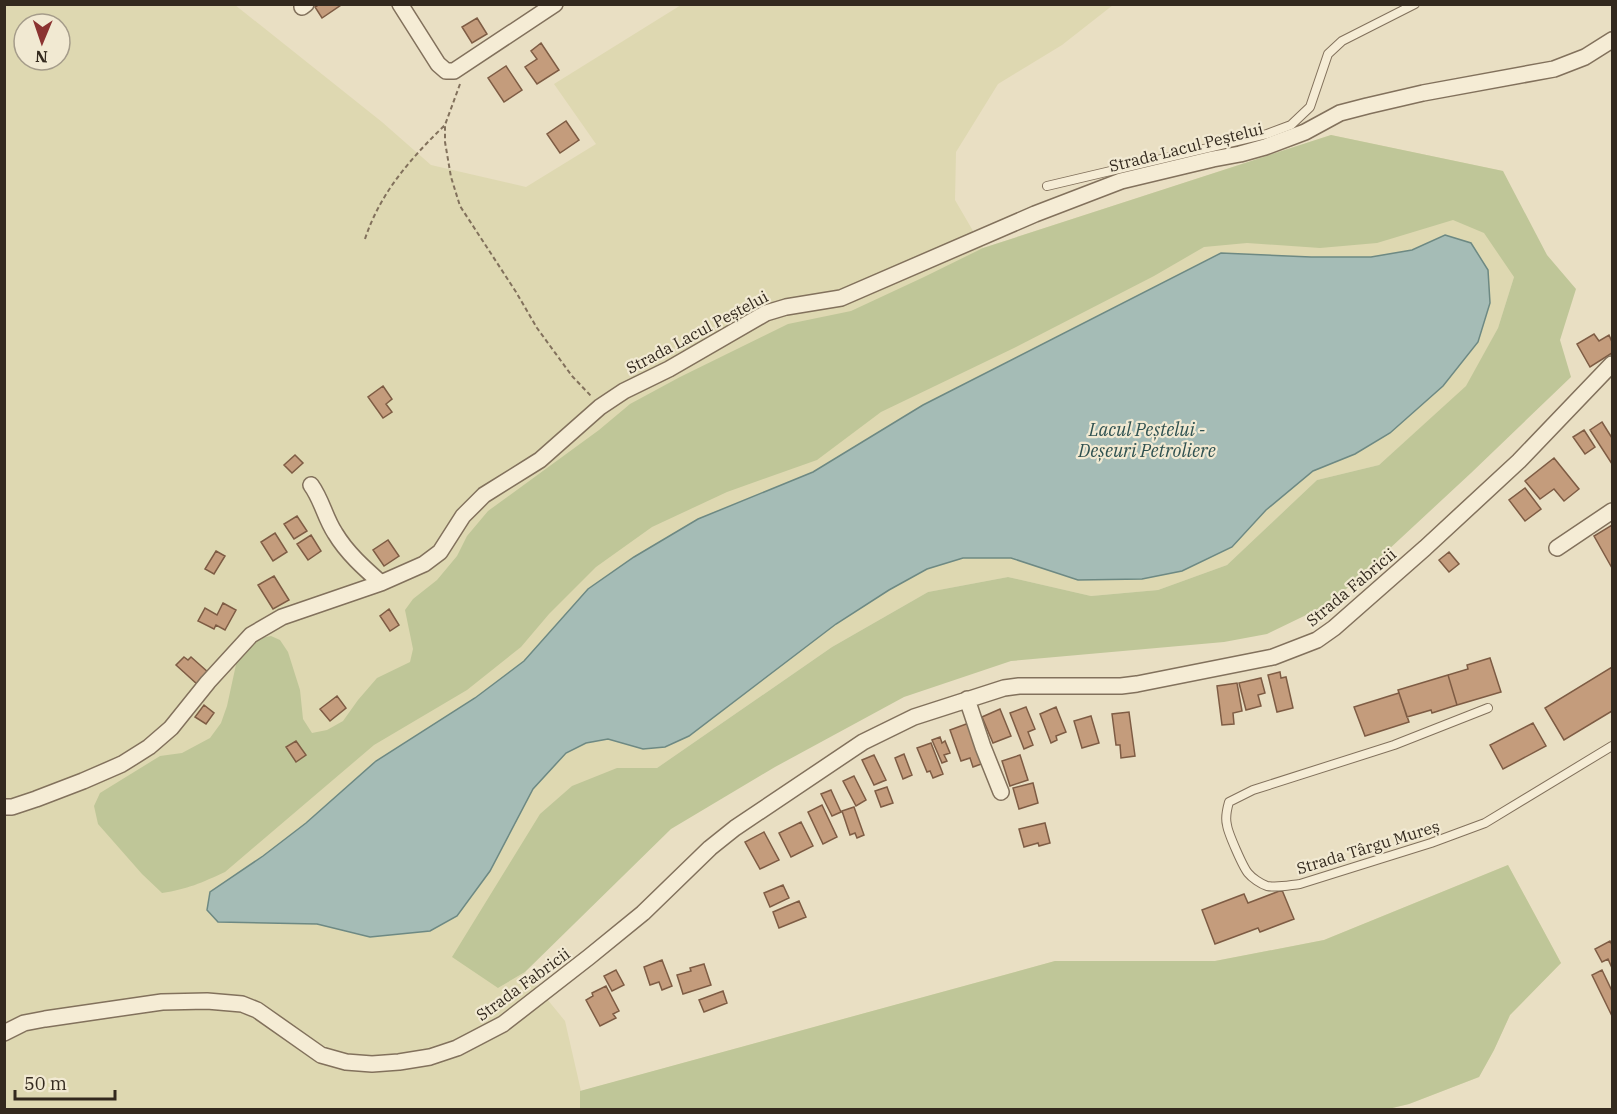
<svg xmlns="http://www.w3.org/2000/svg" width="1617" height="1114" viewBox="0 0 1617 1114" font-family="'IBM Plex Serif',serif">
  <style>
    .farmland { fill: #ded8b1; fill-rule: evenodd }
    .green { fill: #bfc698 }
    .water { fill: #a5bcb6; stroke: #6d8983; stroke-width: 1.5 }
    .building { fill: #c49c7c; stroke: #7e5c44; stroke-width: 1.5 }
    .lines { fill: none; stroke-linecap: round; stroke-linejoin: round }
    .lane-casing { stroke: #82715c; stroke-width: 10 }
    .street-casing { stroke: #82715c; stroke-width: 18 }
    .path { stroke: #82715c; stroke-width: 2; stroke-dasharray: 4.5 3; stroke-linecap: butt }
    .lane { stroke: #f5ecd5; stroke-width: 8 }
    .street { stroke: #f5ecd5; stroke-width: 15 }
    .labels { text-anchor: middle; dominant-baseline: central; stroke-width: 4.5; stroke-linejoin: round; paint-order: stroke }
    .street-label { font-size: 16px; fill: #33291e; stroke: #f1e9d2 }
    .water-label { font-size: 18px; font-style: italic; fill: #2f5150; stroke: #f1e9d2 }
  </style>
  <rect width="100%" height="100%" fill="#e9dfc3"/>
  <path class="farmland" d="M6,4l229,1 147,117 49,43 95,22 70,-43 -42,-60 127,-79h432l-51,40 -64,39 -42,68 -1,48 28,48 348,-113 172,36 11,106 -16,51 -31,58 -88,79 -62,15 -90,85 -69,25 -67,6 -83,-19 -80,15 -96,55 -175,121h-40l-119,220 27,-16 40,49 16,70 474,-130h160l109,-21 184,-75 53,98 -51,52 -16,35 -15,27 -70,27 -21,5h-1383l-1,-1103zM24,24h36v36h-36z"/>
  <path class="green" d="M1331,135l172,36 44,84 29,34 -16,51 11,37 -100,96 -140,130 -64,31 -43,8 -213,19 -107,36 -129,70 -104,62 -146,143 -27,16 -46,-31 88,-143 32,-28 45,-18h40l175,-121 96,-55 80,-15 83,19 67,-6 69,-25 90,-85 62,-15 87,-79 32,-58 16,-51 -30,-44 -31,-13 -76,23 -57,5 -73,-5 -43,4 -50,29 -140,72 -133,64 -64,48 -90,32 -75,35 -56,40 -47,47 -28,33 -54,43 -93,55 -149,127c-24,11 -37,17 -63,21l-20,-19 -44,-50 -4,-18 6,-13 60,-37 22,-3 28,-15 11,-15 6,-17 10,-46 19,-21 15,-3 9,4 8,12 12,38 3,29 9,14 15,-3 16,-9 15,-21 19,-22 33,-16 3,-13 -8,-39 8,-11 24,-19 20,-24 10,-20 21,-25 111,-81 31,-26 50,-27 108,-53 63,-13 73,-34 59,-29z
    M1508,865l53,98 -51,52 -16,35 -15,27 -70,27 -21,5h-808v-18l475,-130h160l109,-21z"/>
  <path class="water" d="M1445,235l26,8 17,27 2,33 -12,39 -35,44 -53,47 -35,21 -42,17 -47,39 -34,37 -50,24 -40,8 -64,1 -67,-22h-48l-36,11 -38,21 -53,34 -147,112 -24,11 -22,2 -35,-10 -22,4 -20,10 -33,36 -43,82 -33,45 -27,15 -60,6 -53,-13 -99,-2 -11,-12 3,-18 53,-36 43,-33 70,-62 99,-63 49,-37 64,-72 46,-32 64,-38 115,-47 110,-67 298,-152 90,4h60l41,-7z"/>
  <path class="building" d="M320,4h21v1l-19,13 -7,-11z
    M477,18l10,16 -15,9 -10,-16z
    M541,43l18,27 -22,14 -12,-17 12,-8 -6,-8z
    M506,66l16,24 -18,12 -16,-24z
    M566,121l13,19 -19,13 -13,-19z
    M1594,334l5,7 10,-6 3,7v11l-22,14 -13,-23z
    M383,386l9,13 -6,5 6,8 -9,6 -15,-21z
    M1602,422l10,16v26l-22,-34z
    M1584,430l11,17 -10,7 -12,-17z
    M295,455l8,8 -11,10 -8,-8z
    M1554,458l25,31 -15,12 -10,-12 -14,10 -15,-18z
    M1525,488l16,21 -16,12 -16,-21z
    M297,516l10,15 -13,8 -10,-15z
    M1612,525v43l-18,-32z
    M275,533l12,19 -14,9 -12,-19z
    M311,535l10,16 -13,9 -11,-16z
    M388,540l11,16 -15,10 -11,-16z
    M216,551l9,5 -11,18 -9,-5z
    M1449,552l10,12 -10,8 -10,-12z
    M274,576l15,24 -16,9 -15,-24z
    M223,603l13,7 -11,20 -9,-5 -2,4 -16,-8 7,-13 12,7z
    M389,609l10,16 -9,6 -10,-15z
    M184,657l4,3 3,-3 18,16 -11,12 -22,-20z
    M1490,658l11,34 -44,13 -9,-30 20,-6 -1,-4z
    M1612,667v44l-48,29 -19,-32z
    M1280,672l1,6 5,-1 7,31 -16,4 -9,-37z
    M1448,675l9,30 -25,8 -1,-3 -24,7 -9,-27z
    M1261,678l4,15 -7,2 3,11 -15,4 -7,-27z
    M1237,683l5,28 -9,2 1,11 -12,1 -5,-39z
    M1399,693l10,29 -44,14 -11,-29z
    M337,696l9,12 -16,13 -10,-12z
    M204,705l10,8 -8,11 -11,-7z
    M1026,707l9,22 -7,3 5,13 -9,4 -14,-36z
    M1056,707l10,25 -10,4 1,4 -6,3 -11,-29z
    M1000,709l11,27 -18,7 -11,-26z
    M1129,712l6,44 -14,2 -1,-13h-4l-4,-31z
    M1091,716l8,27 -17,5 -8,-27z
    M969,723l15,40 -11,4 -3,-9 -9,3 -11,-31z
    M1533,723l13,23 -43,23 -13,-24z
    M940,737l2,6 3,-2 5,12 -6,2 3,6 -5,2 -10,-23z
    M296,741l10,14 -10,7 -10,-15z
    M931,743l12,31 -10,4 -3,-7 -3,1 -10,-24z
    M904,754l8,21 -9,4 -8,-21z
    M874,755l12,25 -12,5 -12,-25z
    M1020,755l8,25 -18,6 -8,-25z
    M854,776l12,24 -10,6 -13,-25z
    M1033,783l5,20 -19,6 -6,-21z
    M887,787l6,16 -12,4 -6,-16z
    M831,790l10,22 -9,4 -11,-22z
    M822,805l15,32 -14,7 -15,-32z
    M854,807l10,28 -7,3 -2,-5 -5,2 -8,-24z
    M801,822l12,24 -22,11 -12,-24z
    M1045,823l5,20 -11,3 -1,-3 -14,4 -5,-18z
    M764,832l15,28 -19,9 -15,-27z
    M783,885l6,13 -19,9 -6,-14z
    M1282,890l12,29 -34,13 -2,-4 -43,16 -13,-34 42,-16 4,9z
    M799,901l7,16 -27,11 -6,-16z
    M1610,941l2,4v23l-4,-9 -6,3 -7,-13z
    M662,960l10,26 -10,4 -3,-8 -9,3 -6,-18z
    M704,964l7,21 -28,9 -6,-19 14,-4 -1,-3z
    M616,970l8,15 -12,6 -8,-15z
    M1602,970l10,21v25l-20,-41z
    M606,986l13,25 -6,3 3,4 -16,8 -14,-26 7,-4 -1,-3z
    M723,991l4,12 -23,9 -5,-12z"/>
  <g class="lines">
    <g class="lane-casing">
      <path id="lane" d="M1047,186l220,-52 24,-9 19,-18 18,-53 14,-13 73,-37
        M1488,708l-94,37 -141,45 -24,12c-2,7 -4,16 -2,23 1,8 16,42 21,48 4,5 13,11 19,13 11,2 23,-1 33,-2l131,-41 54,-20 127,-77"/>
    </g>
    <g class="street-casing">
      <path id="street" d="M400,4l38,60 8,7h8l101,-67
        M302,7l4,-3
        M311,485c11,15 14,33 24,48 12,20 29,35 46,50
        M1557,548l55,-37
        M967,699l16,48 18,45
        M4,807h8l24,-8 47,-18 39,-17 27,-17 22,-19 37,-46 43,-47 31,-18 99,-34 43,-19 16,-12 23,-36 21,-21 56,-35 60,-53 24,-16 45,-22 97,-56 20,-6 55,-9 194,-84 86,-33 92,-22 27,-5 25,-7 40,-15 35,-19 27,-7 56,-13 131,-24 31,-12 27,-17
        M4,1033l20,-10 21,-4 117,-17 45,-1 35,3 15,6 64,45 25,7 26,2 27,-2 31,-5 27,-9 46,-24 86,-67 54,-44 67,-65 25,-20 128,-86 51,-25 90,-29 15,-2h102l16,-2 136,-27 44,-17 17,-12 91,-80 94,-87 93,-97"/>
    </g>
    <path class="path" d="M460,84l-15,41v17l6,35 9,29 56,86 21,36 35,48 19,20
      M365,239c15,-46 46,-81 80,-114"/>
    <use href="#lane" class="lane"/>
    <use href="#street" class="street"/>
  </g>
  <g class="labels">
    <g class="street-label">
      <text transform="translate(1186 147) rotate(-14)">Strada Lacul Peștelui</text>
      <text transform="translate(697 332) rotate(-28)">Strada Lacul Peștelui</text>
      <text transform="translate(1351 587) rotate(-40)">Strada Fabricii</text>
      <text transform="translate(1368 847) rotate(-17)">Strada Târgu Mureș</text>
      <text transform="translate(523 984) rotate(-36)">Strada Fabricii</text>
    </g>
    <g class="water-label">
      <text x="1147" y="429">Lacul Peștelui -<tspan x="1147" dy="21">Deșeuri Petroliere</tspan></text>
    </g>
  </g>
  <rect width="1617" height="1114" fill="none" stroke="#33291e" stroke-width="12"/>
  <g transform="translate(42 42) rotate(182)"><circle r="28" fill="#f1e9d2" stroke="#a59c8a" stroke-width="1.5"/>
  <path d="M0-4.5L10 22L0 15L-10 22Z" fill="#8b3331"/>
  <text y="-9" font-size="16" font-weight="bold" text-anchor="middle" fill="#33291e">N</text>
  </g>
  <path d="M15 1090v9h100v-9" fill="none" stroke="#33291e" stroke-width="3"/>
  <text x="24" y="1090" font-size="18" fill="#33291e" stroke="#f1e9d2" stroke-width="4.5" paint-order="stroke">50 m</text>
</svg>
